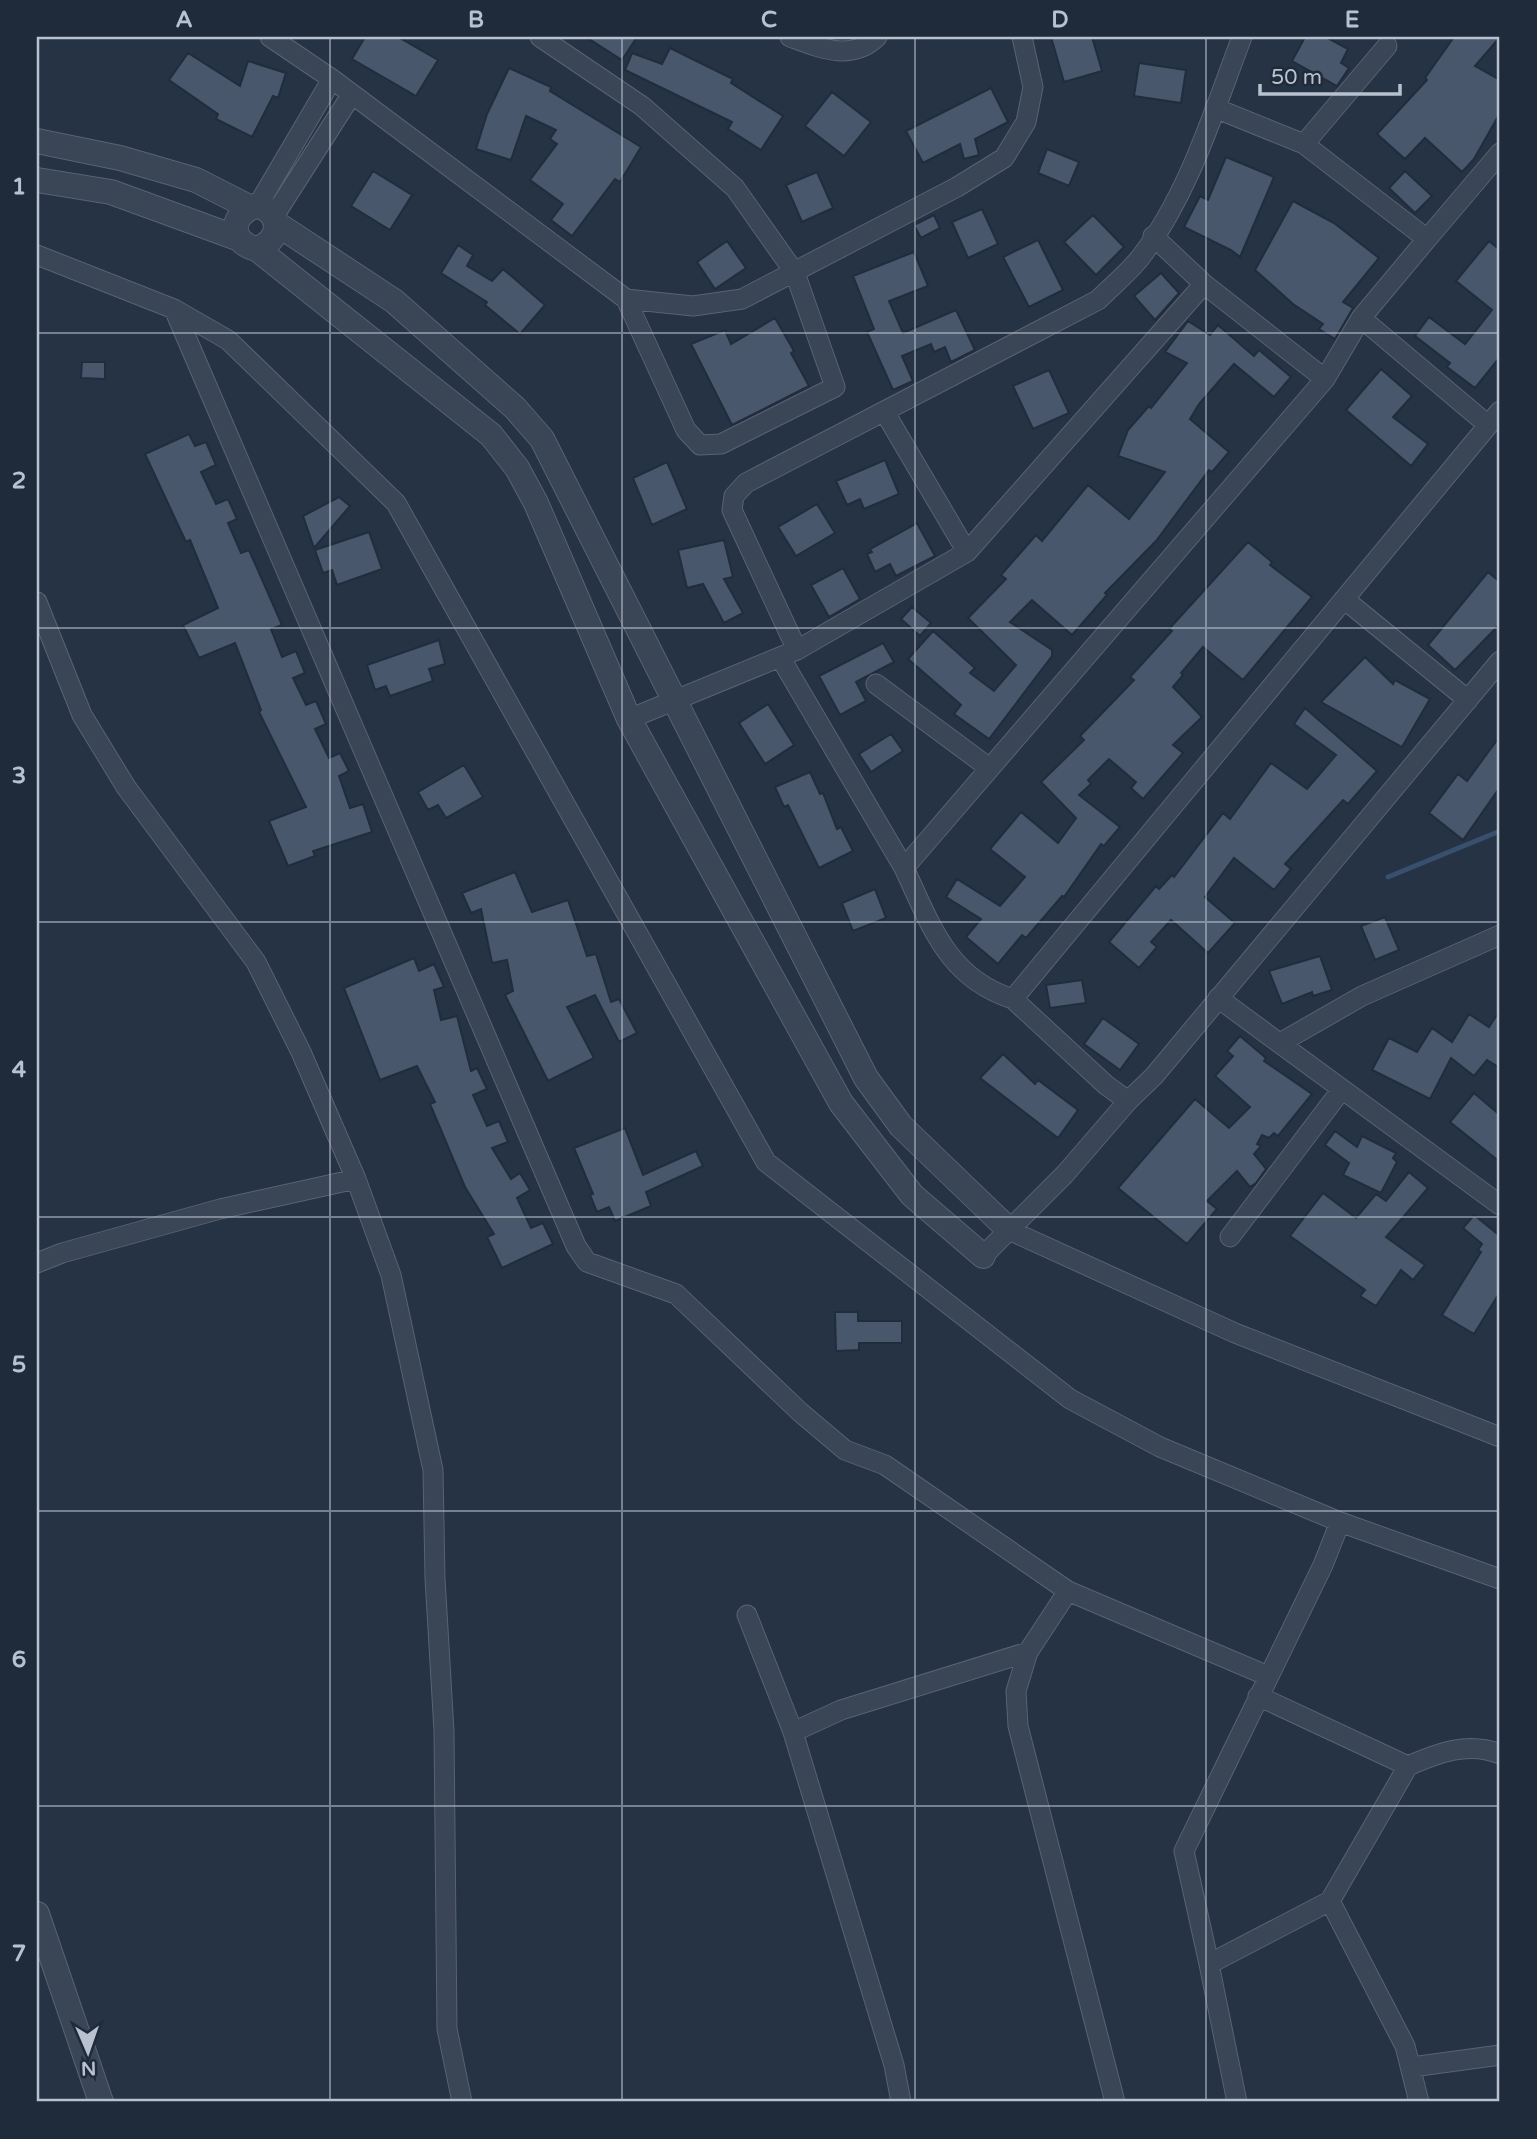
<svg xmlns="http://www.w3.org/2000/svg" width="1537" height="2139" viewBox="0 0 1537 2139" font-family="'Varela Round',sans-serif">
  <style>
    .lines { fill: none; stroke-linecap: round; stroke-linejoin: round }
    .stream { stroke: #384f6d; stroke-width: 5 }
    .building { fill: #49576c; stroke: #212c3c; stroke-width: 2 }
    .minor-casing { stroke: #596372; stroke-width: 21 }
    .tertiary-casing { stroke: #596372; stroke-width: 26 }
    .minor { stroke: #3a4555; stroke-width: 19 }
    .tertiary { stroke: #3a4555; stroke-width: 24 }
    .grid { fill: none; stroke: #b8c1ce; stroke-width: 2; stroke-opacity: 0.55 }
    .neatline { fill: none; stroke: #b8c1ce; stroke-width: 2.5 }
    .grid-label { font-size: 23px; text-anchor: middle; font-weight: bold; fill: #b8c1ce }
  </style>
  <rect width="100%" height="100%" fill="#253345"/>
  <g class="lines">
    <path class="stream" d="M1388,877l112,-46"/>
  </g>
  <path class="building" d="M365,37h33l40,23 -22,36 -64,-37z
    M586,37h51l-15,23z
    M1051,37h41l10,34 -38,11z
    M1305,37h21l22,12 -7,14 8,5 -12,18 -45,-25z
    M1454,37h46l-25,29 25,14v33l-26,46 -12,13 -37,-34 -20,21 -28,-25 50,-54 -2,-2z
    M670,48l63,31 -2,4 52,33 -22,34 -33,-21 4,-7 -107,-52 7,-17 30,11z
    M188,53l52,33 8,-25 38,12 -8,25 -5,-2 -21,41 -36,-18 2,-5 -49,-34z
    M1139,63l47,7 -5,33 -47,-7z
    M509,68l42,19 -1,4 91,56 -21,35 -5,-3 -43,57 -21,-16 12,-16 -33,-24 27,-36 -7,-5 6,-9 -30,-14 -15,44 -35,-11 11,-35z
    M991,88l17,34 -33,17 4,16 -15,4 -4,-15 -37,19 -17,-32z
    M832,92l39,30 -27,34 -39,-30z
    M1047,149l32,13 -10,24 -31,-13z
    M1226,157l48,20 -34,80 -9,-7 -47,-23 16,-31 8,4z
    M373,171l39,24 -22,35 -39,-24z
    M1405,171l27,25 -17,17 -26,-25z
    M817,172l16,36 -31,14 -16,-37z
    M1293,201l41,22 45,35 -36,44 10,6 -18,31 -16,-10 4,-5 -30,-20 -38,-34z
    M982,209l16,35 -30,14 -16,-36z
    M934,215l6,13 -19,10 -7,-13z
    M1093,215l31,32 -28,28 -32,-33z
    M1038,240l25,50 -34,17 -26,-50z
    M727,241l19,27 -31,21 -18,-27z
    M1489,241l11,9v107l-25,31 -28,-21 3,-4 -35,-27 14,-19 36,27 27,-34 -36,-29z
    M458,245l15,10 -6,11 25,15 11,-12 42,36 -25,29 -35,-29 2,-3 -46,-29z
    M914,252l14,34 -39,15 14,32 53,-23 19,40 -24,12 -6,-15 -11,5 -3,-8 -29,12 11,25 -20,9 -26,-58 7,-3 -21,-53z
    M1161,273l18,20 -24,27 -21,-24z
    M775,318l19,33 -3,2 18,33 -77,39 -41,-81 34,-14 6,14z
    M1188,321l22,14 8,-10 36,31 5,-6 32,27 -17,20 -40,-33 -35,40 -9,15 39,33 -17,20 -3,-2 -53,71 -51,52 2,2 -35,40 -40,-35 -22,22 42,28v6l-63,83 -35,-25 7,-9 -53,-46 25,-28 42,37 -5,5 24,18 22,-26 -48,-47 38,-39 -5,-4 35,-40 6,6 46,-56 41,34 36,-47 -47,-16 10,-26 21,-24 2,2 36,-45 -22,-11z
    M82,362h23v17l-24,-1z
    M1381,369l31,27 -19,21 35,27 -17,22 -65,-56z
    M1049,370l20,43 -36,16 -20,-43z
    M189,434l6,12 11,-4 10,23 -15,7 15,32 12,-5 9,20 -9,4 13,30 8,-3 33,75 -11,4 11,28 14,-6 9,22 -12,5 13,27 10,-4 10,23 -11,5 14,29 11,-5 9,18 -10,5 11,32 13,-4 9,28 -59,19 2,5 -27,10 -19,-45 37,-14 -47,-95 2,-2 -26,-67 -36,15 -16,-33 35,-17 -28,-68 -4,2 -41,-88z
    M885,460l14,34 -35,15 -4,-10 -13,6 -11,-24z
    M667,462l20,47 -35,16 -19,-47z
    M339,497l11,9 -36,42 -11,-32z
    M817,504l18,29 -39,23 -18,-29z
    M917,523l18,33 -39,20 -6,-12 -15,8 -8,-18 5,-2 -2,-3z
    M369,532l13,37 -45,16 -5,-15 -9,3 -8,-23z
    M724,540l9,37 -9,2 19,34 -19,10 -21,-39 -16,4 -9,-38z
    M1248,542l24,20 -2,3 42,32 -69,83 -40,-33 -22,26 2,2 -10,12 29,30 -29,28 10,8 -40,46 -12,-11 5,-6 -27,-23 -21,21 3,4 -12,11 41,32 -16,19 -3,-2 -37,53 -2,-1 -36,42 -4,-3 -24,29 -32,-27 15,-18 -35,-22 11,-18 43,27 25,-29 -35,-28 31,-37 37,31 18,-25 -35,-36 43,-42 -4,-4 54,-56 -4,-3 42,-46 -3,-2z
    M843,568l17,31 -31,18 -18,-32z
    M1488,572l12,10v42l-45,46 -27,-25z
    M912,607l19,16 -11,13 -19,-17z
    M439,640l6,24 -16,5 4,12 -43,15 -4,-10 -11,4 -8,-25z
    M883,643l11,19 -38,20 10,19 -26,14 -21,-39z
    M1365,657l28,27 2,-4 35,19 -28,48 -81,-45z
    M768,704l26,41 -29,19 -26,-41z
    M1305,708l72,63 -29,33 -5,-4 -58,64 6,5 -17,21 -40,-32 -29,39 30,26 -27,30 -37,-33 -20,22 6,5 -18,21 -30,-26 47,-56 3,3 13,-14 2,2 49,-64 7,6 41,-56 36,26 29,-34 -42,-31z
    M891,734l12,17 -32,21 -12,-18z
    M1500,736v51l-37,53 -34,-27 29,-39 9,7z
    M464,765l19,32 -37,21 -8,-13 -10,5 -10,-18z
    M810,772l10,22 3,-1 14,36 4,-2 12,24 -34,17 -31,-63 -4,2 -9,-20z
    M515,872l17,40 36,-12 19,56 9,-2 15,48 8,-3 18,34 -18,9 -24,-47 -28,12 27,51 -46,23 -43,-86 8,-4 -6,-31 -15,3 -11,-54 -10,4 -9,-20z
    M875,889l11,29 -33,13 -11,-28z
    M1385,917l14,33 -24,10 -14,-34z
    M1320,956l12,34 -19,6 -1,-4 -30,12 -13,-33z
    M414,958l5,13 15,-7 10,23 -10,3 7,30 16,-4 14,55 6,-3 10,21 -14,6 14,31 12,-5 9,21 -16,6 19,31 9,-6 10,17 -13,8 14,30 12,-5 10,21 -51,24 -15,-31 7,-3 -29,-47 -35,-83 5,-2 -18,-36 -37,14 -36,-92z
    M1082,980l4,23 -36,5 -4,-23z
    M1500,1010v58l-13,-8 -13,16 -23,-18 -21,41 -58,-29 17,-32 28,14 15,-24 20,14 17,-28 20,13z
    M1103,1018l36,26 -19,26 -36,-26z
    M1240,1036l26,22 -2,3 48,33 -34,42 -4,-3 -5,5 -7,-3 -5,9 4,2 -7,8 12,15 -10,14 -6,4 -13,-16 -30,30 10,8 -30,35 -69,-56 77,-89 34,29 21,-21 -35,-31 18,-20 -6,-5z
    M1003,1054l32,30 3,-4 40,30 -20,28 -78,-60z
    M1474,1093l26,22v47l-50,-40z
    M625,1128l18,47 53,-24 7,15 -57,26 5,14 -36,15 -6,-14 -12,5 -7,-17 3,-1 -19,-46z
    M1335,1131l22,16 5,-11 34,17 -3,5 4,4 -16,31 -38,-18 6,-12 -24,-18z
    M1409,1172l19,16 -42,49 39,28 -12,15 -12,-10 -25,36 -16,-10 5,-6 -75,-54 33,-43 33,25 20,-24 10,7z
    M1474,1215l26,21v56l-26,42 -32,-19 39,-63 -3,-2 4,-6 -19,-16z
    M835,1312h23v9h44v22h-43v7l-23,1z"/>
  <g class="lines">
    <g class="minor-casing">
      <path id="minor" d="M270,37l62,42 294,220 60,131 14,15 21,-1 114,-57 -40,-114 -60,-85 -93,-82 -102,-69
        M790,37c30,11 61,25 87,0
        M1215,108l89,36 83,-98
        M1304,144l123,95 73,-86
        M258,205l74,-126
        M274,216l78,-122
        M1153,236l51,48
        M37,255l137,54 54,31 168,163 370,659 304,237 90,48 180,75 160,57
        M626,299l67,7 49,-7 215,-112 47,-29 22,-36 7,-35 -11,-50
        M174,309l402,937 11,16 89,32 124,118 45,38 40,15 183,126
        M1361,318l127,107
        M884,411l83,141
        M1344,599l124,101
        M37,602l45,113 44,72 130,175 45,90 55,127 35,96 42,195 2,108 9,153 3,298 15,73
        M797,650l170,-98 237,-268 121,95
        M780,657l124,211 421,-489 36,-61 66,-79
        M876,684l112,83
        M629,719l168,-69 -65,-140 2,-14 12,-13 352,-183c14,-14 30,-27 42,-42 49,-64 74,-148 102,-221
        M904,868c27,57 43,110 109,131l93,86 22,16 26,-25 346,-415
        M1218,998l282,207
        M1013,999l487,-588
        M1280,1043l82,-47 138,-61
        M1009,1230l226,103 265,104
        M1230,1237l112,-148
        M983,1256l82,-82 63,-73
        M37,1263l25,-10 158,-44 136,-30
        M747,1615l46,117
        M1028,1652l-12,39 2,35 97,376
        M1408,1766c30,-13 60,-25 92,-12
        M1330,1901l75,145 14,56
        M1209,1964l-25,-113 139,-286 17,-43
        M1412,2067l88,-12
        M901,2102l-7,-37 -101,-333 48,-22 187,-58 40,-61 200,85
        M1237,2102l-28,-138 121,-63 78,-135 -150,-70"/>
    </g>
    <g class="tertiary-casing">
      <path id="tertiary" d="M37,141l83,17 76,22 55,28
        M37,180l74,12 126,46
        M277,224l117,77 121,107 27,31 324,639 35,48 108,104
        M257,249c24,-9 26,-34 1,-44 -28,8 -31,37 -1,44l234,186 26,33 19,35 93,216 212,384 71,92 71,61
        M37,1914l64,188"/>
    </g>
    <use href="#minor" class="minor"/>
    <use href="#tertiary" class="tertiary"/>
  </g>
  <path class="grid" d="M330,37v2065M622,37v2065M915,37v2065M1206,37v2065M37,333h1463M37,628h1463M37,922h1463M37,1217h1463M37,1511h1463M37,1806h1463"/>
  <rect width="1537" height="2139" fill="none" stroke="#1f2a3a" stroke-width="77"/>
  <g transform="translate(88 2052) rotate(178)" stroke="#1f2a3a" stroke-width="5" paint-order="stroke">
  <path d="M0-5L12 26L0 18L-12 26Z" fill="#b8c1ce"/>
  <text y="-10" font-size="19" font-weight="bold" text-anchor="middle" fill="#b8c1ce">N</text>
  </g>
  <path d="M1260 84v10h140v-10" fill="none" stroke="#b8c1ce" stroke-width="3.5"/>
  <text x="1271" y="84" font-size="21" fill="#b8c1ce" stroke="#1f2a3a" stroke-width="5" paint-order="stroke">50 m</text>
  <rect x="38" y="38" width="1460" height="2062" class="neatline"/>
  <g class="grid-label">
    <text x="184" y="27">A</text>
    <text x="476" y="27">B</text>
    <text x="769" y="27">C</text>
    <text x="1060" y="27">D</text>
    <text x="1352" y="27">E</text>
    <text x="19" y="194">1</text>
    <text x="19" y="488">2</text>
    <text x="19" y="783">3</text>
    <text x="19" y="1077">4</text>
    <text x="19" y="1372">5</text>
    <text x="19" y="1667">6</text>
    <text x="19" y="1961">7</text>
  </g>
</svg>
